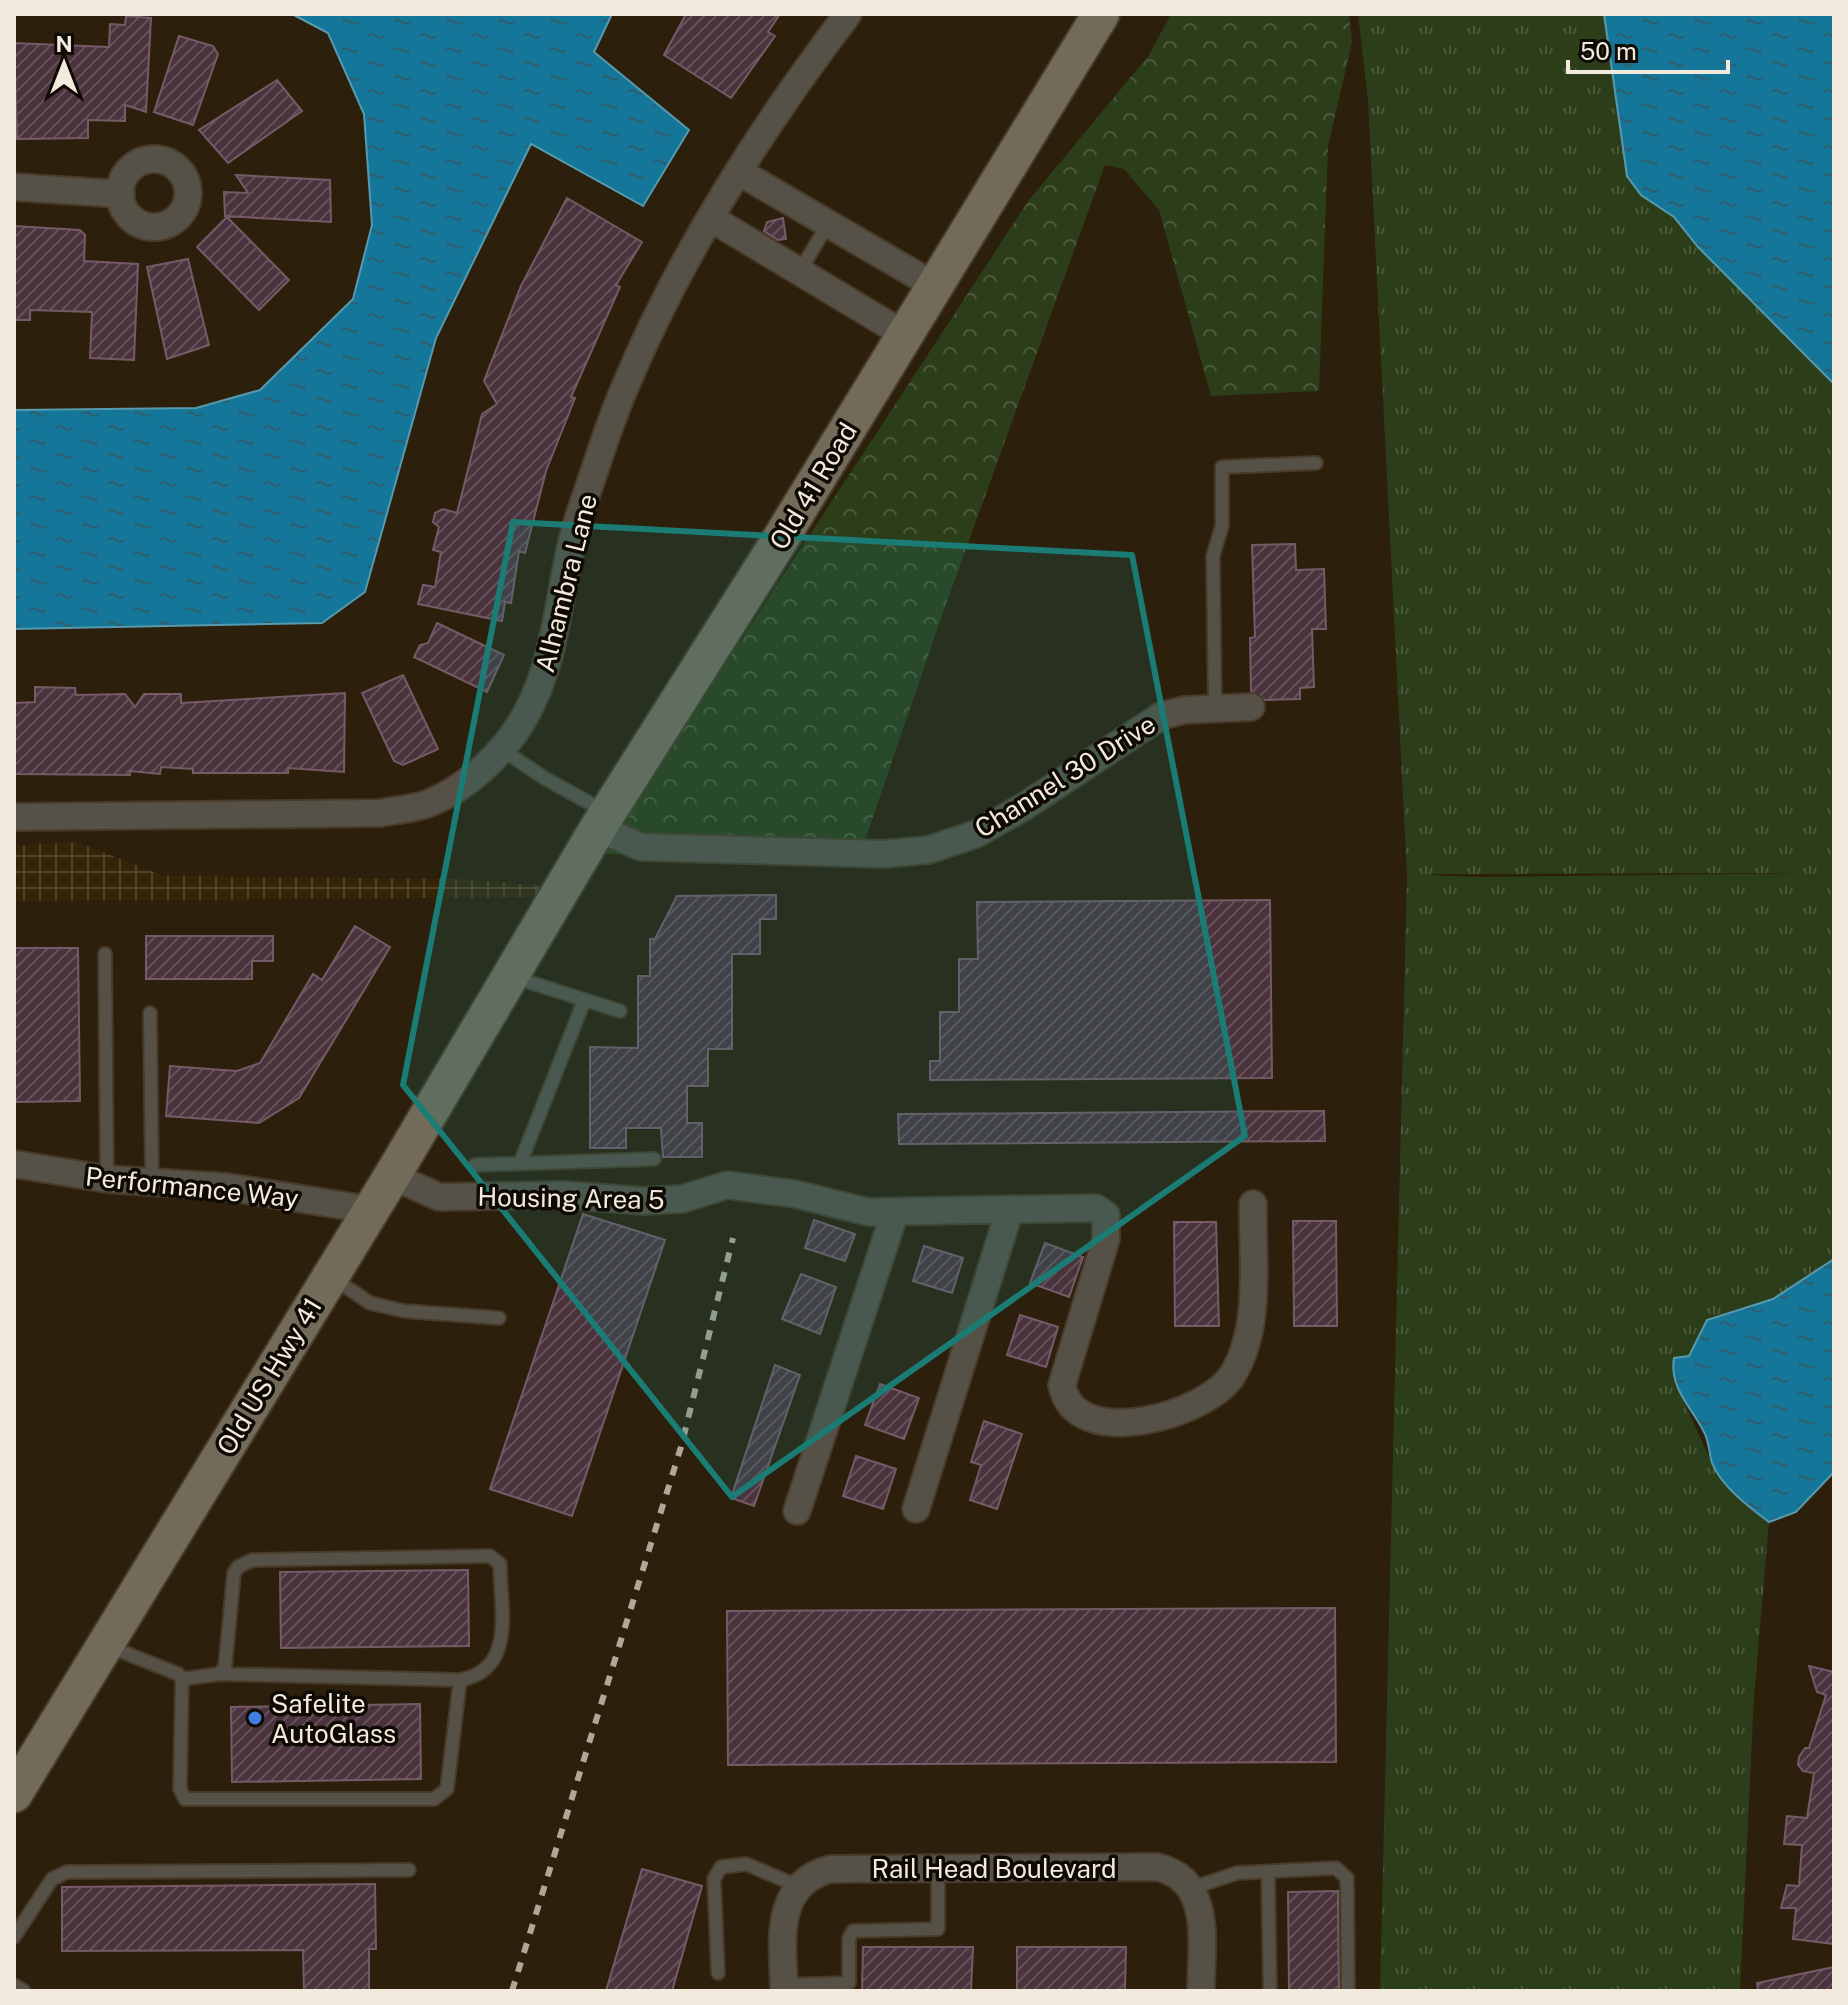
<svg xmlns="http://www.w3.org/2000/svg" width="1848" height="2005" viewBox="0 0 1848 2005" font-family="'Public Sans',sans-serif">
  <style>
    .industrial { fill: url(#industrial-grid) }
    .grass { fill: url(#grass-tufts); fill-rule: evenodd }
    .forest { fill: url(#forest-crowns) }
    .water { fill: url(#water-ripples); stroke: #579aae; stroke-width: 2 }
    .building { fill: url(#building-hatch); stroke: #755b67; stroke-width: 2 }
    .lines { fill: none; stroke-linecap: round; stroke-linejoin: round }
    .lane-casing { stroke: #483b29; stroke-width: 16 }
    .street-casing { stroke: #483b29; stroke-width: 30 }
    .secondary-casing { stroke: #483b29; stroke-width: 40 }
    .lane { stroke: #555146; stroke-width: 12 }
    .street { stroke: #555146; stroke-width: 26 }
    .secondary { stroke: #726b5a; stroke-width: 36 }
    .rail { stroke: #b1a798; stroke-width: 6; stroke-dasharray: 10 10; stroke-linecap: butt }
    .marked { fill: #1a7c74; fill-opacity: 0.2; stroke: #1a7c74; stroke-width: 6; stroke-linejoin: round }
    .shop-dot { fill: #3f7fe0; stroke: #100a04; stroke-width: 3 }
    .labels { text-anchor: middle; dominant-baseline: central; stroke-width: 7; stroke-linejoin: round; paint-order: stroke }
    .street-label { font-size: 26px; fill: #f3eade; stroke: #100a04 }
    .poi-label { font-size: 26px; fill: #f3eade; stroke: #100a04; text-anchor: start }
  </style>
  <defs>
    <pattern id="industrial-grid" width="8" height="8" patternUnits="userSpaceOnUse" patternTransform="scale(2)"><rect width="8" height="8" fill="#352408"/><path d="M0 4h8M4 0v8" fill="none" stroke="#53442c"/></pattern>
    <pattern id="grass-tufts" width="24" height="20" patternUnits="userSpaceOnUse" patternTransform="scale(2)"><rect width="24" height="20" fill="#2c3e19"/><path d="M3 7l-1-3M5 7V3M7 7l1-3M15 17l-1-3M17 17v-4M19 17l1-3" fill="none" stroke="#4b5a3a"/></pattern>
    <pattern id="forest-crowns" width="20" height="18" patternUnits="userSpaceOnUse" patternTransform="scale(2)"><rect width="20" height="18" fill="#2c3e19"/><path d="M2 6a3 3 0 1 1 6 0M12 15a3 3 0 1 1 6 0" fill="none" stroke="#4b5a3a"/></pattern>
    <pattern id="water-ripples" width="26" height="14" patternUnits="userSpaceOnUse" patternTransform="scale(2)"><rect width="26" height="14" fill="#147799"/><path d="M2 4q2-2 4 0t4 0M15 11q2-2 4 0t4 0" fill="none" stroke="#2e5e6e"/></pattern>
    <pattern id="building-hatch" width="6" height="6" patternUnits="userSpaceOnUse" patternTransform="scale(2)"><rect width="6" height="6" fill="#4b333e"/><path d="M-1 1l2-2M0 6l6-6M5 7l2-2" fill="none" stroke="#655159"/></pattern>
  </defs>
  <rect width="100%" height="100%" fill="#2c1f0b"/>
  <path class="industrial" d="M77,842l87,34 290,3 92,7 -9,11 -523,4v-55z"/>
  <path class="grass" d="M1358,14h476v1245l-61,40 -66,21 -22,84 28,62 56,56 -15,175 -14,294h-360l27,-1116 -39,-775zM1821,873l-348,4 -41,-2v-1z"/>
  <path class="forest" d="M1171,14h178l3,28 -24,104 -9,245 -108,5 -52,-186 -35,-41 -19,-4 -163,450 -79,231 -78,10 -184,-2 428,-654 120,-145z"/>
  <path class="water" d="M292,14h320l-18,38 95,78 -46,76 -112,-62 -95,194 -71,254 -43,31 -308,6v-219l182,-2 64,-18 93,-91 19,-74 -8,-111 -36,-81z
    M1604,14h230v370l-136,-137 -24,-30 -33,-22 -14,-19z
    M1834,1259v213l-38,40 -27,10c-19,-14 -48,-36 -57,-59 -3,-10 -3,-22 -8,-31 -12,-24 -35,-44 -30,-74l15,-2 18,-36 66,-21z"/>
  <path class="building" d="M686,14h94l-12,18 7,4 -44,62 -67,-43z
    M126,16l25,2 -5,94 -21,-7v16l-37,-1v18l-71,1 -3,-96 95,4 1,-23 15,1z
    M179,36l34,10 5,8 -25,71 -39,-13z
    M277,80l25,31 -74,52 -29,-33z
    M236,175l94,5 1,42 -106,-6 -1,-24 24,1z
    M567,198l75,44 -26,43 4,2 -49,110 4,1 -29,73 -21,82 -6,-2 -8,52 -6,-1 -3,19 -84,-17 5,-19 12,2 6,-35 -8,-2 6,-23 -6,-5 2,-9 8,-4 14,4 25,-99 15,-10 -13,-23 37,-95z
    M227,217l62,63 -30,30 -62,-63z
    M783,218l3,21 -8,1 -14,-9 3,-9z
    M14,226l66,4 5,5 -1,26 54,3 -4,96 -44,-2 2,-46 -62,-2v10h-16z
    M188,259l21,86 -42,14 -20,-92z
    M1295,544l1,26 28,-1 2,60h-14l2,58 -14,1v11l-35,1 -14,-9 -1,-53 5,-1 -3,-92z
    M437,623l67,32 -17,37 -73,-35 6,-12 8,-2z
    M403,675l35,74 -35,16 -9,-4 -32,-68z
    M35,687l40,1 1,7 49,-1 10,13 9,-13h37v9l164,-10 -1,79 -56,-4v5h-95v-4l-32,-2 -1,7 -30,-3v4l-116,-1v-71l21,-1z
    M776,895v24h-16v35h-28v95h-24v37h-21v37h15v34h-39l-2,-29h-35v20h-36v-101l48,1v-72h12v-37h5l22,-43z
    M1270,900l2,178 -342,2v-19h10v-49h19v-53h19l-1,-57z
    M355,926l35,21 -91,151 -40,25 -93,-7 4,-50 67,5 23,-8 53,-89 9,6z
    M146,936h127v25h-21v18h-106z
    M14,948h64l2,153 -66,1z
    M1324,1111l1,30 -426,3 -1,-30z
    M583,1214l82,26 -93,276 -82,-27z
    M814,1220l41,14 -10,27 -40,-13z
    M1293,1221h43l1,105h-43z
    M1174,1222h42l3,104h-44z
    M1045,1243l38,14 -14,40 -39,-14z
    M924,1246l39,12 -11,35 -39,-12z
    M801,1274l35,13 -16,47 -38,-15z
    M1020,1315l38,12 -12,40 -39,-12z
    M775,1365l25,10 -46,131 -23,-8z
    M880,1384l39,14 -15,41 -39,-14z
    M984,1421l38,13 -25,75 -27,-9 11,-35 -10,-3z
    M856,1456l40,13 -13,40 -40,-13z
    M468,1570l1,76 -188,2 -1,-76z
    M1335,1608l1,154 -608,3 -1,-154z
    M1809,1666l25,6v272l-41,-5 3,-31h-15l6,-23 12,1 3,-41 -18,-1 3,-28 20,2 7,-45 -11,-2 -5,-6 1,-8 6,-9h4l17,-53 -9,-3z
    M420,1704l1,75 -189,3 -1,-75z
    M642,1869l60,17 -30,105h-66z
    M375,1884l1,65h-7v42h-65l-1,-41 -241,1v-64z
    M1338,1891l1,100h-50l-1,-99z
    M863,1947h110l-2,44h-109z
    M1017,1947h109l-1,44h-108z
    M1834,1967v24h-76l-1,-8z"/>
  <g class="lines">
    <g class="lane-casing">
      <path id="lane" d="M800,271l28,-47
        M1215,709l-2,-153 9,-30v-59l94,-4
        M501,749l45,30 58,32
        M105,954l2,225
        M513,977l107,34
        M150,1013l2,169
        M521,1161l63,-160
        M475,1165l179,-6
        M333,1278l37,25 34,8 95,7
        M108,1646l70,28 4,5 -2,110 5,10h249l13,-10 13,-109c57,-11 40,-71 40,-116l-10,-8 -238,4 -14,7 -4,6 -9,94 -6,7 -37,5
        M219,1674l241,6
        M1268,1872l2,119
        M1192,1888l45,-15 99,-5 11,10 1,113
        M14,1937l38,-58 15,-7 342,-2
        M718,1973l-4,-94 7,-12 25,-3 52,22
        M14,1985l10,6
        M784,1985l65,-2v-45l4,-7 85,-2v-61"/>
    </g>
    <g class="street-casing">
      <path id="street" d="M120 193a34 34 0 1 1 68 0a34 34 0 1 1-68 0Z
        M741,173l194,113
        M14,187l107,7
        M712,219l193,116
        M14,817l366,-4c15,-3 33,-4 47,-9 40,-16 77,-50 98,-88 36,-63 33,-140 57,-209 14,-39 26,-81 43,-120 55,-132 136,-259 223,-373
        M598,828l43,19 241,7 46,-4 48,-16 49,-28 136,-90 23,-6 67,-3
        M14,1164l93,15 120,8 144,23
        M392,1176l47,21 125,-2 80,6 38,-2 45,-14 68,9 73,18 228,-4 10,7v24l-44,146c12,68 146,31 171,-11 29,-48 19,-115 20,-170
        M916,1509l94,-300
        M797,1511l98,-299
        M784,1991c-1,-48 -12,-106 46,-122l327,-2c57,13 44,78 44,124"/>
    </g>
    <g class="secondary-casing">
      <path id="secondary" d="M14,1794l378,-618 206,-348 175,-277 328,-537"/>
    </g>
    <use href="#lane" class="lane"/>
    <use href="#street" class="street"/>
    <use href="#secondary" class="secondary"/>
    <path class="rail" d="M512,1991l169,-544 52,-209"/>
  </g>
  <path class="marked" d="M513,522l619,33 113,581 -513,361 -329,-412z"/>
  <circle class="shop-dot" cx="255" cy="1718" r="8"/>
  <g class="labels">
    <g class="street-label">
      <text transform="translate(813 486) rotate(-59)">Old 41 Road</text>
      <text transform="translate(566 583) rotate(-76)">Alhambra Lane</text>
      <text transform="translate(1065 776) rotate(-32)">Channel 30 Drive</text>
      <text transform="translate(192 1187) rotate(6)">Performance Way</text>
      <text transform="translate(571 1198) rotate(1)">Housing Area 5</text>
      <text transform="translate(269 1376) rotate(-59)">Old US Hwy 41</text>
      <text x="994" y="1868">Rail Head Boulevard</text>
    </g>
    <g class="poi-label">
      <text x="271" y="1703">Safelite<tspan x="271" dy="30">AutoGlass</tspan></text>
    </g>
  </g>
  <rect width="1848" height="2005" fill="none" stroke="#f3eade" stroke-width="32"/>
  <g transform="translate(64 64)" stroke="#100a04" stroke-width="6" paint-order="stroke">
  <path d="M0-6L14 30L0 20L-14 30Z" fill="#f3eade"/>
  <text y="-12" font-size="22" font-weight="bold" text-anchor="middle" fill="#f3eade">N</text>
  </g>
  <path d="M1568 60v12h160v-12" fill="none" stroke="#f3eade" stroke-width="4"/>
  <text x="1580" y="60" font-size="24" fill="#f3eade" stroke="#100a04" stroke-width="6" paint-order="stroke">50 m</text>
</svg>
